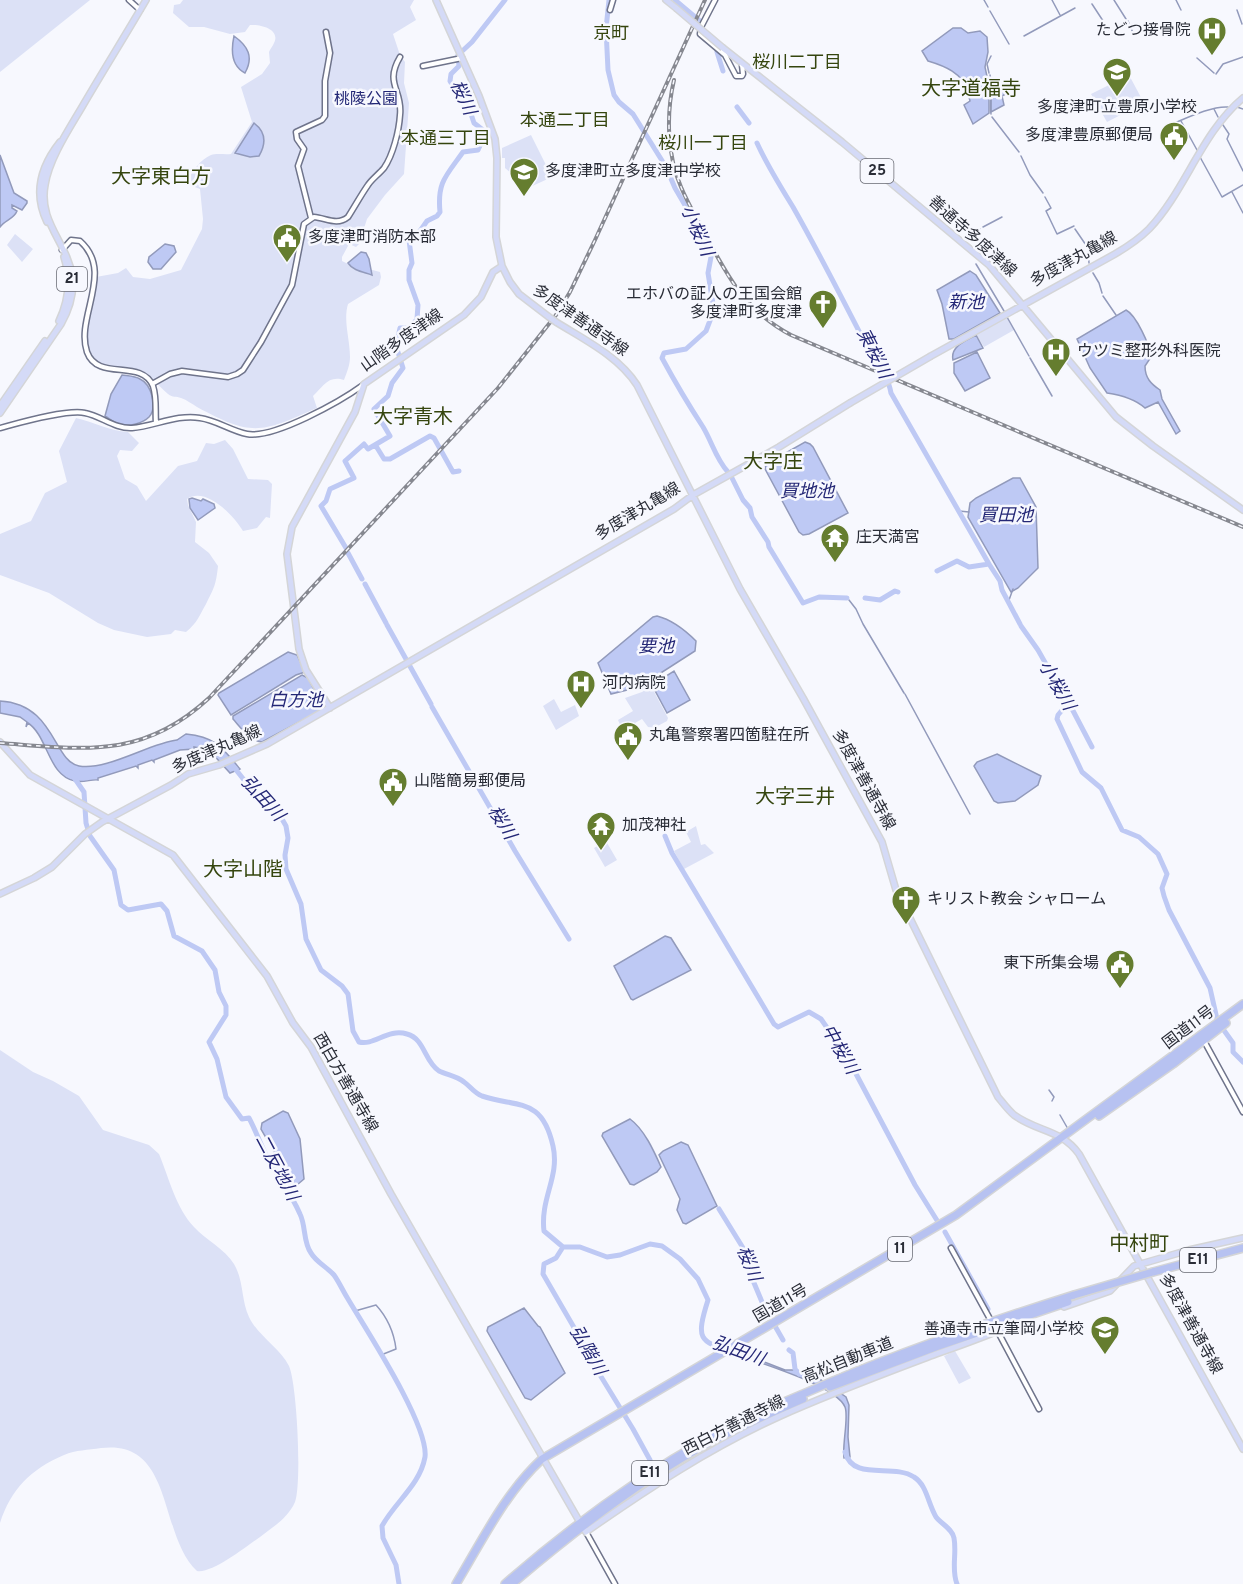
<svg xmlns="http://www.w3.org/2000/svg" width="1243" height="1584" viewBox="0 0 1243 1584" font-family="Overpass,'Noto Sans JP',sans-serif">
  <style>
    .green { fill: #dce1f6 }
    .water { fill: #bec9f4; stroke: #929abb; stroke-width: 1.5 }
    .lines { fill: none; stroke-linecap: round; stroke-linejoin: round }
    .stream { stroke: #929abb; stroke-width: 1.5 }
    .river { stroke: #bec9f4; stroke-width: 5 }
    .minor-casing { stroke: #6f748b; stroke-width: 7 }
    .major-casing { stroke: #d4d5d7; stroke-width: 8 }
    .highway-casing { stroke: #d4d5d7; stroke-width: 10 }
    .minor { stroke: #fff; stroke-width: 4 }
    .major { stroke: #d4daf7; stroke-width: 5 }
    .highway { stroke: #b7c2f1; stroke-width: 7 }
    .rail-casing { stroke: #868890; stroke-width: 4 }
    .rail { stroke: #f7f8fe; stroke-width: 1.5; stroke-dasharray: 4.5; stroke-linecap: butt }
    .major-bridge-casing { stroke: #d4d5d7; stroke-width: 8; stroke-linecap: butt }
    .highway-bridge-casing { stroke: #d4d5d7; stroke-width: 10; stroke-linecap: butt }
    .major-bridge { stroke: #d4daf7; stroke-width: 5 }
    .highway-bridge { stroke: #b7c2f1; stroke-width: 7 }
    .labels { text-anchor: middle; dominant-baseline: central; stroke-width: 5; stroke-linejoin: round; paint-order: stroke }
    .shield { fill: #f7f8fe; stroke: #686a73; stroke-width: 1.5 }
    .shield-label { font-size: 15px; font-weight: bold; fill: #2a2d37 }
    .poi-label { font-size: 16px; fill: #2a2d37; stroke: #f7f8fe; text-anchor: start }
    .park-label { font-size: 16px; fill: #232776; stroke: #f7f8fe }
    .street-label { font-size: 16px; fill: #2a2d37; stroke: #f7f8fe }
    .neighbourhood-label { font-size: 18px; fill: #35450e; stroke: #f7f8fe }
    .water-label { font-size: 18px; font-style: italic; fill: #242776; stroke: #f7f8fe }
    .quarter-label { font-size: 20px; fill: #35450e; stroke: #f7f8fe }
  </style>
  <rect width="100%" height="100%" fill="#f7f8fe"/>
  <path class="green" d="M0,0h90l-90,72z
    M183,0h231l-4,7 6,13 -23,14 7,21 5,7 -1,21 5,20 -5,71 -19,21 -18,24 -8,25 -3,3 -7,-3 -7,13v4l4,2 34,9 1,5 -2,8 -31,19c-5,17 2,35 2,53 0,8 -3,15 -6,23 -16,-5 -21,7 -31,16l4,12c-56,25 -65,29 -120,-1 -5,-3 -10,-7 -16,-9 -5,-2 -8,0 -13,-4 -10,-8 -18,-22 -32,-25 -17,-5 -39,2 -47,-19 -6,-17 5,-55 7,-73l22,-4 8,-5 7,9 17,2 31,-9 21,-41 1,-10 -3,-30 -8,-3 -4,-5c3,-9 13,-22 23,-26 6,-2 14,0 20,-1l21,-32 -11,-35 21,-13 8,-11 -1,-11c1,-3 4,-6 5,-9 7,-14 -14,-19 -24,-18l-5,7 -15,2 -26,-7h-15l-16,-14 1,-8 6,-1z
    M1129,75l15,28 -37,19 -16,-28z
    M531,135l21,42 -24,11 -23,-20v-10h-3v-10z
    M15,234l18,15 -11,13 -15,-17z
    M1007,317l7,13 -30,17 -8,-12z
    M76,418c18,4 34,13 52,14l11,11 -7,8 -12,-1 -3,6 8,23 12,7 9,15 32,-35 19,-5 9,-18 8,1 11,-4 8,9 15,30 20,1 4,4 -2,34 -4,-1 -9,11 -14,3c-9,-15 -37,-45 -56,-32l1,6 8,17 -1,20 14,11 9,13c-2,19 -4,22 -12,38 -7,12 -8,18 -20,28l-11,-2 -4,4 -24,3 -33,-7 -16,-7 -49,-30 -49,-18v-41l31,-13 14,-28 22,-11 -8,-31z
    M651,686l17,32 -1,3 -13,7 -6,-1 -6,-8 -14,8h-7l-3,-7 15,-9 -8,-13 17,-6z
    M554,699l7,13 14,-7 4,11 -23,14 -13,-24z
    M696,826l5,19 4,-1 9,9 -30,16 -10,-18 17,-9 -5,-10z
    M606,841l11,19 -12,7 -11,-19z
    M0,1050l33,22 20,9 26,15 24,34 46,15 10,9c10,24 17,54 35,73 12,13 31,22 40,37 10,17 7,36 15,53 9,19 30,30 40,49 8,18 13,117 6,136 -7,16 -22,25 -35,35 -13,9 -48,37 -63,34 -39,-36 -22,-132 -96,-123 -13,2 -25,2 -37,7 -33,14 -53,34 -64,68z
    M955,1351l16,27 -12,6 -15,-28z"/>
  <path class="water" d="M953,28h8l7,5 12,-2 7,6 1,15 -3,15 4,19 -21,5c-6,-18 -23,-25 -40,-30l-6,-10z
    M234,36c14,10 20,21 11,37 -14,-7 -14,-23 -11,-37z
    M1005,80l6,11 -9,5 2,9 -13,7v-15l2,-12h6v-2z
    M985,88l1,4h3v21l-16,11 -9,-19 6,-4 -2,-8z
    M254,123c12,9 12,21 5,33l-9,1 -15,-4z
    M0,155l14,38 13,8v2l-5,7 -10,-5v3l5,3c-3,8 -12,9 -17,16z
    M165,244l9,2 2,6 -15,17h-8l-5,-7 1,-5z
    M361,252l5,1 3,6 3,16c-8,-3 -19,-4 -24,-12z
    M970,271l6,4 24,38 -46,26h-5l-7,-35 -5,-14z
    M1126,310c10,5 24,35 25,47l-6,9c0,12 6,18 15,24l2,9 18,32 -4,3 -18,-32 -13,6c-10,-9 -24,-13 -38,-15l-17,-25 -13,-29z
    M976,335l7,13 -30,12c-3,-14 13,-19 23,-25z
    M977,352l13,26 -25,13 -11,-18v-10z
    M122,375c7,1 13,1 18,4 11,5 18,28 9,38 -6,6 -18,9 -27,8 -6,-1 -12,-6 -17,-9l6,-22z
    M805,442l5,2 3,3 35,66 -39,21 -6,1 -4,-3 -34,-63 1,-5z
    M1013,478h7l16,29 2,61 -20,20 -7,4 -43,-75 2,-14 6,-5z
    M192,498l9,3 2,-2 11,5 1,4 -17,12 -8,-12 -1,-9z
    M657,616c16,4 28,14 39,25l-1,10 -56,36 -28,7 -13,-31 55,-46z
    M288,652l9,3 8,17 -9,3 -65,40 -13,-20 1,-2z
    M674,671l16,29 -23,13 -15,-28z
    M302,675l6,3 14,27 -2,6 -58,31c-13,-2 -21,-14 -29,-23v-3z
    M0,701c55,3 53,60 79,65 28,5 71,-23 98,-26l9,-6c29,3 35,12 54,35l-10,4 -21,-23 -15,-3v2l-14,1 -26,10v2l-2,-2 -14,5v3l-2,-2 -38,12v2c-6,-1 -15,3 -23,1 -27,-5 -27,-45 -47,-58l-2,4 1,-5 -7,-5 -20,-4z
    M997,754l44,22 -3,9 -23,16 -17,2 -4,-2 -20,-35 3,-4z
    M665,936l6,2 20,32 -58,30 -2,-1 -17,-33z
    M283,1111l5,2 12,26 4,40 -7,6 -5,-2 -31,-54 1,-6z
    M630,1119c14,10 24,32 31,48l-4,5 -23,13 -4,-1 -28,-48 1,-3z
    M681,1142l7,3 29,61 -31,18 -3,-1 -6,-13 3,-11 -21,-44 4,-4z
    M524,1308l14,18 2,1 25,46 -34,27 -6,-2 -38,-67 1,-4z
    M736,1351l49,19h12l24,10 25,17 3,8 -1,32 2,20 -6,1c-2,-14 5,-41 1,-51 -9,-22 -86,-44 -109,-53z"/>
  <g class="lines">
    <path class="stream" d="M984,0l4,7
      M1052,0l8,15
      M1114,0l12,19
      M1176,0l5,10
      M1092,4l17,26
      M1237,10l5,14
      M990,11l19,33
      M1128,21l5,12
      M1024,36l51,-28
      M1197,58l17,15
      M989,73l-2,-9 4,-8
      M1216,74l7,-10 20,-7
      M990,75c4,13 -1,25 1,39
      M1237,107l6,2
      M1214,109l4,8
      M992,117l27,35
      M1181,121l16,29
      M1177,122c14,-6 36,-16 51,-15
      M1223,125l6,9 -2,5 16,32
      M1165,128l8,-4
      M1021,156l9,19 13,18
      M1200,157l22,40 21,-12
      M1232,192l11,21
      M1045,197l6,11 -5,3 11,23 17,-8
      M983,227l19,-10
      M1075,229l13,19 1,15
      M966,241l-1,-4 15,-8
      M976,264l28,47
      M1093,273l6,10 3,10
      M1103,296l13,19
      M1007,317l22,39
      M1030,358l22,38
      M959,511l10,1
      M847,598h1
      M849,600l7,9 7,15 41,69
      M1009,600l4,-11
      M905,694l65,120
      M1049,1090l5,7 -2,4
      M1060,1115l8,14
      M355,1311l21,-6c11,12 18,28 20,44l-15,6"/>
    <path class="river" d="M609,0l-3,29 2,41 6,25 5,7 14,12 33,53 9,21 25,43 11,26 -3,16 6,37 -8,21 -20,18 -22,4 -2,5c13,24 26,46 41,69 9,15 13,32 25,45
      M675,0l26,22
      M717,52l6,19
      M737,107l12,16
      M757,143c10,22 23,43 36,64 25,44 48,89 71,134 9,18 24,33 27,52l98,171
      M397,342l3,-14h10l7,-9 1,-14 -9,-25v-10l3,-7 -3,-23 11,-9 7,-10 10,-5 3,-4c-3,-30 6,-36 23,-60l15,-2 5,-11v-9l-9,-7 -3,-9 -7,-9 -14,-24 1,-7 8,-8 -1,-11 14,-13 33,-42
      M376,446l8,13h6l40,-23 4,2 19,34 6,-1
      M732,478l11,22 7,8 2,9 16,25 1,5 34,56 16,-6 28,1
      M346,548l-25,-42 5,-5 4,-12 24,-11 -9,-17 19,-17 4,5 22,-13 -16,-27 14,-13 4,-13 11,-15 -7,-22
      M348,553l14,26
      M937,571l20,-10 12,6 20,-3 11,17 2,9 18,34
      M365,584l21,39
      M865,598l15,2 15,-9 3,1
      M387,625l44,79
      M1021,626l17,24 30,53 2,2 22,42
      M1068,703l-10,12 -1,4 25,53 19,16 21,42 17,7 19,17 9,20 -5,14 2,8 5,14 41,78 7,31
      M432,707l83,144 54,88
      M233,766l23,29 22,17 8,14 2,12 -3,17 1,14 15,35 5,35 15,31 21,16 6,8 5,37 6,11c15,4 29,-14 48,-8 18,5 17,27 32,37 8,4 18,5 25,11 6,4 10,11 18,14 37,12 60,1 71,50 7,31 -13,52 -9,85l19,16h17l27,10 13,-2 30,-11 12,2 18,13 18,20 10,21c-14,44 -7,41 33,55
      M73,776l11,16 2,31 4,13 24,34 7,35 7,5 33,-6 6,7 7,25 28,15 13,19 4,22 7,14v9l-17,27 8,17 9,38 16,22 7,-1c6,11 11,25 17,37 11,20 25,38 34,59 6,12 3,28 11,39 5,9 16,14 23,22 5,7 9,16 14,24 17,29 81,126 77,158 -5,28 -30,45 -43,69l1,12 13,27 3,19
      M665,836l7,17 102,171 4,3 31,-15 12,7 25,36 69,130 23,37
      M1223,1029l10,14v9l10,10
      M719,1209l29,47 -4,3 18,43 11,19
      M945,1232l43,77
      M563,1247l-7,11 -12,6 -1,10 40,69 3,9 47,77 17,31
      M775,1326l8,14
      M789,1350l4,3 2,16 4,5
      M845,1452c8,30 48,11 69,25 13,8 14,27 22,40 5,7 16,11 18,21 3,16 -3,31 3,46"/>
    <g class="minor-casing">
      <path id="minor" d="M129,0l11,10
        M715,0l-14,27 -1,7 25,21 11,21h6l1,-2 -1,-9
        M610,10l3,-10
        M423,66l39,-8
        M311,218l-13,-52 6,-17 -7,-10 -1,-7 26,-12 3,-4v-35l5,-28 -4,-21
        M62,250l9,-10 9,1c35,31 -5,76 7,111 11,30 54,6 66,34 4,12 2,25 3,37
        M152,384l18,-10 12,-3 46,6 9,-3 6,-4 18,-28 31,-57 12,-61 10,-7c12,1 23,9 34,0 7,-11 13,-22 20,-32 4,-6 11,-11 16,-17 9,-13 15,-37 16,-53 3,-25 -16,-31 0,-58
        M0,428c19,-5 67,-19 85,-15 16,3 30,16 47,15 23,-2 45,-14 68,-10 16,2 31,13 47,16 27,5 94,-33 116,-49
        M1203,1039l40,73
        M951,1248l39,71
        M997,1330l42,79
        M586,1532l29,52"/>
    </g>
    <g class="major-casing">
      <path id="major" d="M436,0l43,96 16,43 2,19 -1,79 6,29 8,16 9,12 30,23
        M666,0l10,8
        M723,48l119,94 147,123 127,152 37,29 90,64
        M47,222c-14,-29 -6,-56 13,-80
        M59,321c10,-21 12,-42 5,-64
        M556,322c29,18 62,34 81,63l103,204 63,109 79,144 14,48 102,207c5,6 10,13 16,18 23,17 47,14 65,39l164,295
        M931,356l184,-102c12,-7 24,-15 34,-25 37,-39 52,-96 94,-131
        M0,406l45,-65
        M0,413l61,-89c37,-66 -26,-87 -16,-139 4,-26 24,-56 37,-78 21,-36 43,-71 64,-107
        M330,708l-24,-38 -7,-21 -12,-95 5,-27 63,-115 9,-28 100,-69 17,-18 12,-25 9,-6
        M0,742l30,33 143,80 94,121 26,47 18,24 80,147 187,325
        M0,894l34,-16 18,-11 33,-33 17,-12 69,-37 17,-11 31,-9 48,-21 407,-235 19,-14 86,-48 71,-44
        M1064,1307l46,-16 24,-25 55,-16 54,-12
        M584,1529l2,3c61,-43 124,-84 192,-115 51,-23 105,-43 158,-63 29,-10 57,-20 85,-33"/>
    </g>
    <g class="highway-casing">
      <path id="highway" d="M1099,1116l74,-52 53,-41
        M1153,1272l90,-24
        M830,1387l106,-40 132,-45
        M456,1584c26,-43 49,-91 86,-125l414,-244 287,-211
        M505,1584c63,-55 129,-104 202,-145 33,-19 68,-33 103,-48 86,-38 175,-68 264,-96
        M512,1584c62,-53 128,-104 200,-143 30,-15 61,-29 91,-42"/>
    </g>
    <use href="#minor" class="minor"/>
    <use href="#major" class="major"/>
    <use href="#highway" class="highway"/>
    <g class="rail-casing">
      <path id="rail" d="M674,80c-8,34 -7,75 7,107 7,17 17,33 25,49 23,43 40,75 85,99l452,192
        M0,743c84,6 142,17 209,-45l289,-310 58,-73 14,-23 25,-52 110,-240"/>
    </g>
    <use href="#rail" class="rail"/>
    <g class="major-bridge-casing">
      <path id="major-bridge" d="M676,8l47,40
        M549,317l7,5
        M850,403l81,-47"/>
    </g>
    <g class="highway-bridge-casing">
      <path id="highway-bridge" d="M1074,1295l79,-23"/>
    </g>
    <use href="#major-bridge" class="major-bridge"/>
    <use href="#highway-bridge" class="highway-bridge"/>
  </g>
  <defs>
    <g id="hospital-pin" transform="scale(1.5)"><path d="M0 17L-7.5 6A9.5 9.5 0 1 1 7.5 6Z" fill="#657d2f" stroke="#f7f8fe"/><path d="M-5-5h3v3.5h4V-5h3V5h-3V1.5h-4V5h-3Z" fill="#fff"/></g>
    <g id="school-pin" transform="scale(1.5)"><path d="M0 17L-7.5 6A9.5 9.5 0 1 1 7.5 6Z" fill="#657d2f" stroke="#f7f8fe"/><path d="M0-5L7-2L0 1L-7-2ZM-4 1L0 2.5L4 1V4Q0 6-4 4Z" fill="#fff"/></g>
    <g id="civic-pin" transform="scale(1.5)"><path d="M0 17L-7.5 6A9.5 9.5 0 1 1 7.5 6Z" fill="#657d2f" stroke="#f7f8fe"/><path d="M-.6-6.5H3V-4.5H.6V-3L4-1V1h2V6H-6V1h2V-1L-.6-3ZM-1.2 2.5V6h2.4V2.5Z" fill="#fff"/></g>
    <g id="church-pin" transform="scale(1.5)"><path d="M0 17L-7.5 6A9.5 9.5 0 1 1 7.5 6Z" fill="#657d2f" stroke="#f7f8fe"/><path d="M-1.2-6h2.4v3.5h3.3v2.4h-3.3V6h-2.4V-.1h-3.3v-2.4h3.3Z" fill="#fff"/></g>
    <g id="temple-pin" transform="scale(1.5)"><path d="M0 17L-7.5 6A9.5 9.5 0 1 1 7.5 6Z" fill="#657d2f" stroke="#f7f8fe"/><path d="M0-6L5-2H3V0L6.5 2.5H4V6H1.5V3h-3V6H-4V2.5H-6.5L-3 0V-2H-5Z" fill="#fff"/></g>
  </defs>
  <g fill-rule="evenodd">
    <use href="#hospital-pin" x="1212" y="31"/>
    <use href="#school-pin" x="1117" y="72"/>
    <use href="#civic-pin" x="1174" y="136"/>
    <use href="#school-pin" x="524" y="172"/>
    <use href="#civic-pin" x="287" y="238"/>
    <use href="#church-pin" x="823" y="304"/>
    <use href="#hospital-pin" x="1056" y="352"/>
    <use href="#temple-pin" x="835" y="538"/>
    <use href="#hospital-pin" x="581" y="684"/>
    <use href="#civic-pin" x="628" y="736"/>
    <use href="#civic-pin" x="393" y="782"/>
    <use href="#temple-pin" x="601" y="826"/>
    <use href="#church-pin" x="906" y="900"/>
    <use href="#civic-pin" x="1120" y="964"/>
    <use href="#school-pin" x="1105" y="1330"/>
  </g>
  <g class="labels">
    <g class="shield">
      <rect x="860.5" y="159" width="33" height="24" rx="4.5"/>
      <rect x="57" y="267" width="30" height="24" rx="4.5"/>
      <rect x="888" y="1237" width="24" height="24" rx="4.5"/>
      <rect x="1180" y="1248" width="36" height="24" rx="4.5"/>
      <rect x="632" y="1461" width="36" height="24" rx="4.5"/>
    </g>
    <g class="shield-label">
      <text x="877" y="171">25</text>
      <text x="72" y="279">21</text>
      <text x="900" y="1249">11</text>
      <text x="1198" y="1260">E11</text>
      <text x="650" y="1473">E11</text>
    </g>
    <g class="poi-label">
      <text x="1191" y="31" text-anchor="end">たどつ接骨院</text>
      <text x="1117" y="108" text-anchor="middle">多度津町立豊原小学校</text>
      <text x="1153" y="136" text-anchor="end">多度津豊原郵便局</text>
      <text x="545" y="172">多度津町立多度津中学校</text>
      <text x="308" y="238">多度津町消防本部</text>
      <text x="802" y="295" text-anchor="end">エホバの証人の王国会館<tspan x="802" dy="18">多度津町多度津</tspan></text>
      <text x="1077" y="352">ウツミ整形外科医院</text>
      <text x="856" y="538">庄天満宮</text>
      <text x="602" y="684">河内病院</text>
      <text x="649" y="736">丸亀警察署四箇駐在所</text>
      <text x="414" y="782">山階簡易郵便局</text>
      <text x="622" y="826">加茂神社</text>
      <text x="927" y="900">キリスト教会 シャローム</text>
      <text x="1099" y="964" text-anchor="end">東下所集会場</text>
      <text x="1084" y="1330" text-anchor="end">善通寺市立筆岡小学校</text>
    </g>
    <g class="park-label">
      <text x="366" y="100">桃陵公園</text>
    </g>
    <g class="street-label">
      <text transform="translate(972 237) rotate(42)">善通寺多度津線</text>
      <text transform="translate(1074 260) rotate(-29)">多度津丸亀線</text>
      <text transform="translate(580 321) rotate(35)">多度津善通寺線</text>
      <text transform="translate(402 341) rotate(-35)">山階多度津線</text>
      <text transform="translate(638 512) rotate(-31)">多度津丸亀線</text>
      <text transform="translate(217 750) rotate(-24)">多度津丸亀線</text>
      <text transform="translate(863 780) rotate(61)">多度津善通寺線</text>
      <text transform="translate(1189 1028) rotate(-37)">国道11号</text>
      <text transform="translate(345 1083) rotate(60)">西白方善通寺線</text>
      <text transform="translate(781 1304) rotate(-30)">国道11号</text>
      <text transform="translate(1190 1324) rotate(61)">多度津善通寺線</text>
      <text transform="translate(848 1361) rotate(-22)">高松自動車道</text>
      <text transform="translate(734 1426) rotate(-27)">西白方善通寺線</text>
    </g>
    <g class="neighbourhood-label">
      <text x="611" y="34">京町</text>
      <text x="797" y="63">桜川二丁目</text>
      <text x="565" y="121">本通二丁目</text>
      <text x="446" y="139">本通三丁目</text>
      <text x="703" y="144">桜川一丁目</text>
    </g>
    <g class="water-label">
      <text transform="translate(462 98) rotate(65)">桜川</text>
      <text transform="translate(696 231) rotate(66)">小桜川</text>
      <text x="966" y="303">新池</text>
      <text transform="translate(873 354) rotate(63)">東桜川</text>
      <text x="807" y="492">買地池</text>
      <text x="1006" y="516">買田池</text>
      <text x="656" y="647">要池</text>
      <text transform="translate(1056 686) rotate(60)">小桜川</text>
      <text x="296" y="701">白方池</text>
      <text transform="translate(262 799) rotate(48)">弘田川</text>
      <text transform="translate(501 823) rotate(59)">桜川</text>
      <text transform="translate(839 1050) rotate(60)">中桜川</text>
      <text transform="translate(276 1168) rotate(62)">二反地川</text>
      <text transform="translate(748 1264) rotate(68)">桜川</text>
      <text transform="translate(587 1351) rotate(60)">弘階川</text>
      <text transform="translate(738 1352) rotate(20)">弘田川</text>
    </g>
    <g class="quarter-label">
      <text x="971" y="90">大字道福寺</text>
      <text x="161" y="178">大字東白方</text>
      <text x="413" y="418">大字青木</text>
      <text x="773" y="463">大字庄</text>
      <text x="795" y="798">大字三井</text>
      <text x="243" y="871">大字山階</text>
      <text x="1139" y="1245">中村町</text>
    </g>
  </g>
</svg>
